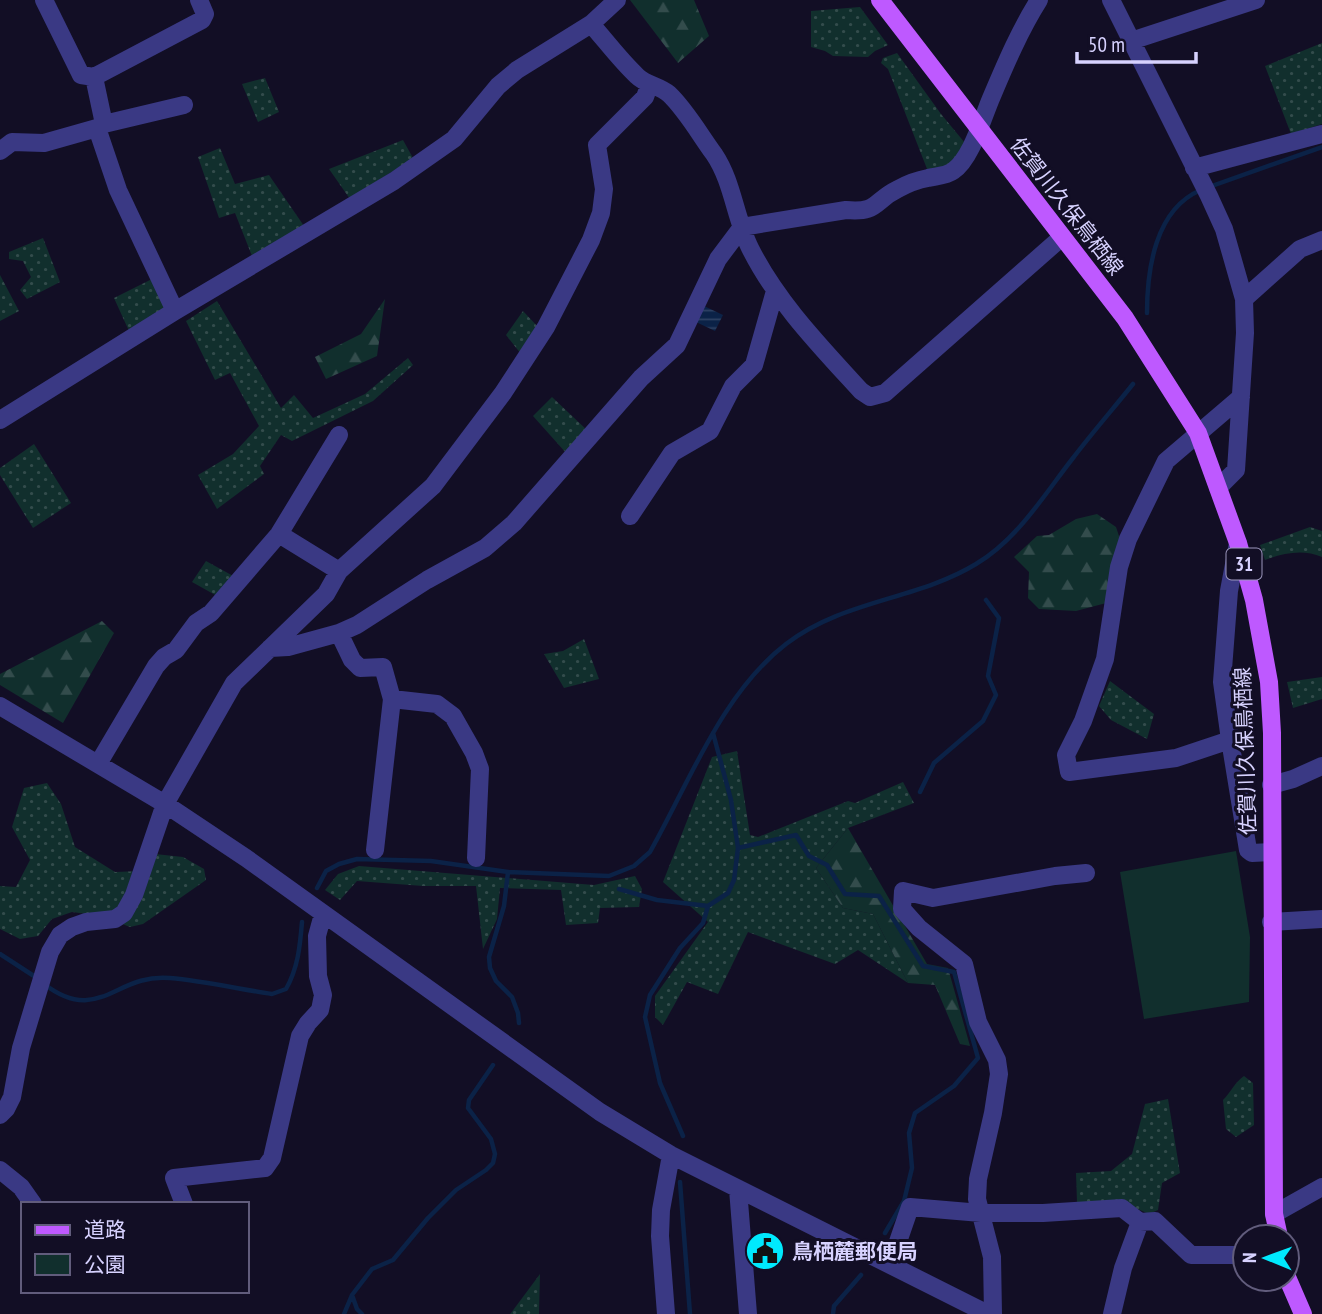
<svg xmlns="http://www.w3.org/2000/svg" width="1322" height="1314" viewBox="0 0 1322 1314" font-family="'PT Sans Narrow','Noto Sans JP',sans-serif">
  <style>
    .grass { fill: url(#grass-dots) }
    .forest { fill: url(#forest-firs) }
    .park { fill: #112f2d }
    .water { fill: url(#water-rules) }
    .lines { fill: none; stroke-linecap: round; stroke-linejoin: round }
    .stream { stroke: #0b2247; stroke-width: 4.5 }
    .minor { stroke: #3a3984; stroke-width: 18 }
    .major { stroke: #be59ff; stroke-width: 18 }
    .labels { text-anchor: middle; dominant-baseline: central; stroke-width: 6; stroke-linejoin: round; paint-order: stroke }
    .shield { fill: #120e25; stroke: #9c97be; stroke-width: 2 }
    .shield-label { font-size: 19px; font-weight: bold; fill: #d7d2ff }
    .street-label { font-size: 21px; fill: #d7d2ff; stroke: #120e25 }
    .poi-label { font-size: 21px; font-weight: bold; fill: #d7d2ff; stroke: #120e25; text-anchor: start }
  </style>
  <defs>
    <pattern id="grass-dots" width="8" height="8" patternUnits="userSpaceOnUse" patternTransform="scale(1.75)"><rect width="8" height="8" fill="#112f2d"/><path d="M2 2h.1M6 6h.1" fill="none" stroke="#334c4c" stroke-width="1.8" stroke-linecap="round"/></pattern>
    <pattern id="forest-firs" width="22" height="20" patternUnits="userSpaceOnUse" patternTransform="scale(1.75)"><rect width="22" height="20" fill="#112f2d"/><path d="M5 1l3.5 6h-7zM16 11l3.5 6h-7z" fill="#334c4c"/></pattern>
    <pattern id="water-rules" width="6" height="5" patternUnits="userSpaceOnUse" patternTransform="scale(1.75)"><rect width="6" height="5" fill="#0b2247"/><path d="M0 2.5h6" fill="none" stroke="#2e4163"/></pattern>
  </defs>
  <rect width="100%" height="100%" fill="#120e25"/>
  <path class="grass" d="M860,7l28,38 -13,6 -7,6 -35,-1 -8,-5 -14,-4v-36z
    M1322,43v81l-31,10 -26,-68z
    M897,53l44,61 24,29 -12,19 -24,12 -41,-105 -7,-6 2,-5z
    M265,78l14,34 -21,10 -16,-38z
    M403,140l10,18 -63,41 -21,-30z
    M220,148l15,36 34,-9 35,51 -52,30 -17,-43 -16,5 -21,-61z
    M43,238l17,44 -33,17 -7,-9 11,-13 -8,-16 -14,-2v-7z
    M0,275l19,36 -19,10z
    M154,278l12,30 -37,23 -15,-33z
    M217,301l64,107 13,-13 19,23 52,-24 43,-36 5,7 -40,36 -81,40 -11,-6 -21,31 4,8 -47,35 -19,-34 35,-21 26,-28 -29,-53 -15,7 -29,-59z
    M523,311l16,17 -18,26 -15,-19z
    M552,397l37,35 -22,22 -34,-38z
    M34,444l37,59 -38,25 -33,-53v-7z
    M1310,527l12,4v26c-19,-8 -38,-4 -57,3l-5,-15z
    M206,561l29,16 -18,19 -25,-14z
    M584,639l15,40 -35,9 -20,-34 19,-3z
    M1322,677v22l-29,9 -6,-26z
    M1110,681l44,33 -7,25 -36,-19 -12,-14z
    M737,751l13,84 8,2 90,-36 7,2 48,-21 11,21 -66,25 -32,40 27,40 30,6 35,69 -50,-33 -23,14 -87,-32 -30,62 -31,-12 -24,43 -8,-8v-21l53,-74 -45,-40 49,-125z
    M47,783l14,21 14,43 40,25 26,-1 14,-17 28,3 21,12 2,11 -63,44 -13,3 -28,-11 -30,-4 -20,7 -14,17 -18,3 -20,-10v-43l16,1 14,-27 -18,-33 12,-39z
    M359,866l235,19 41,-9 7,13 -3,18 -39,1 -2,15 -32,2 -5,-35 -61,-2 -3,31 -14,30 -7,-63h-53l-66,-5 -17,19 -15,-10 13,-16z
    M1244,1076l9,7 1,42 -18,12 -10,-8 -3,-29c8,-8 12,-18 21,-24z
    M1168,1099l12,74 -18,10 -4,27 -9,4 -25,-11 -47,-1 -1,-29 35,-2 21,-17 13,-50z
    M540,1274l-1,40h-29l1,-1z"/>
  <path class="forest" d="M630,0h64l15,36 -31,27z
    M385,299l-8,57 -51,23 -11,-22 46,-23z
    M1097,514l19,13 4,12 -10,63 -34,9 -37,-2 -11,-11 1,-26 -15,-15 23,-21 12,-1 27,-16z
    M102,621l12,12 -51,90 -63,-38v-11z
    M848,828l79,136 21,4 22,78 -10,-2 -25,-59 -27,-2 -35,-69 -30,-6 -27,-40z"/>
  <path class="park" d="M1236,851l14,86 -1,65 -105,17 -24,-147z"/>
  <path class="water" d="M704,306l19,9 -8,16 -19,-9z"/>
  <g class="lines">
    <path class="stream" d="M1209,187l113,-40
      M1147,313c0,-43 8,-104 54,-123
      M920,792l14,-29 49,-42 13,-26 -8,-19 11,-58 -13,-18
      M738,848l58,-13 13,21 18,9 18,29 34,2 44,70 31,6 24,86 -24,28 -39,27 -6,20 3,35 -8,33 -19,32
      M508,872l-4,34 -15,51 1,11 6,13 16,16 6,16 1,10
      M317,888l9,-17 13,-7 18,-5 74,2 77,11 101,4 25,-10 16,-14c39,-69 72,-159 136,-208 57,-44 131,-44 190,-80 41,-24 68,-69 97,-106 19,-25 40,-49 60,-74
      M619,889l38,11 51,6
      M0,954l37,24
      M44,984c55,42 71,-11 126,-6 34,3 69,11 102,16l14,-5c12,-21 14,-43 16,-67
      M683,1136l-23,-53 -15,-66 5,-22 30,-47 23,-25 5,-17 20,-13 6,-13 4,-32 -7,-48 -18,-67
      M680,1182l10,132
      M352,1295l5,14 5,5
      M344,1314l8,-19 20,-26 21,-9 35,-42 28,-28 30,-20 7,-7 2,-9 -4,-15 -23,-31 1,-8 24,-35
      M833,1314l1,-8 27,-31"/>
    <path class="minor" d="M44,0l37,75 13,2 10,47 -7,4 21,62 57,121
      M1111,0l98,196 15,33 20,70 1,34 -9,137 -18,18
      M591,24c15,17 29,36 46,52 9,9 23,10 32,18 17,16 31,41 45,60 19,28 21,64 36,94 27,54 70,98 111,143l9,6 15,-4 177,-156
      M1131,41l125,-41
      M94,77l108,-57 3,-6 -6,-14
      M104,124l80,-19
      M0,151l12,-9 32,1 53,-15
      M1194,168l128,-34
      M1244,299l56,-50 22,-9
      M0,420l175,-109 219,-130 60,-42 44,-53 19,-16 74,-46 26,-24
      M630,516l42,-63 38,-22 23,-45 21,-21 21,-74
      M279,534l60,37
      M1238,543l-9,48 -7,91 8,58 -54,18 -107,14 -3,-17 17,-34 22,-62 14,-92 9,-28 38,-78 75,-64
      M339,633l13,27 8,8 23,-1 9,32 -17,151
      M270,648l18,-1 51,-14 18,-8 70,-45 58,-32 29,-25 127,-145 36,-33 41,-86 24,-32 104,-17c33,3 27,-9 52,-21 9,-5 19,-9 30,-11 8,-2 18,-2 25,-7 19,-13 30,-55 39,-75 14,-33 28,-66 47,-96
      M392,699l45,5 16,12 21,37 6,16 -4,89
      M0,706l165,98 81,54 354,254 71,43 317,159
      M1230,740l18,110 4,3 19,-1
      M98,764l58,-98 8,-9 12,-7 20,-27 15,-10 68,-79 60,-99
      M1271,785l22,-6 29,-13
      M1271,922l51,-3
      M0,1115l6,-6 6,-12 9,-49 29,-96 10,-17 12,-8 14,-5 29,-3 9,-6 10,-18 31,-91 69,-121 92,-89 13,-23 94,-85 70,-93 43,-66 45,-87 10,-27 3,-24 -7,-44 48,-48 4,-11
      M0,1170l21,17 12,17
      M738,1189l10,125
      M184,1204l-10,-26 91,-10 7,-10 28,-122 8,-13 12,-13 3,-15 -5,-19 -1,-40 6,-22
      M1274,1214l48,-27
      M890,1265l20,-58 71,6h62l79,-5 18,14
      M666,1314l-6,-78 1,-26 10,-55
      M993,1314l-1,-57 -15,-58 1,-20 15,-66 6,-39 -2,-14 -19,-38 -14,-58 -45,-36 -17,-19 1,-18 30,7 122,-22 31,-3
      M1112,1314l11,-46 17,-46 15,-1 36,34h54"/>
    <path class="major" d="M880,0l245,318 73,115 40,110 16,57 15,82 3,51 2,481 5,23
      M1287,1277l16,37"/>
  </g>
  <defs>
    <g id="civic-disc" transform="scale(2.0125)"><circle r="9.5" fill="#00e9fd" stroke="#120e25"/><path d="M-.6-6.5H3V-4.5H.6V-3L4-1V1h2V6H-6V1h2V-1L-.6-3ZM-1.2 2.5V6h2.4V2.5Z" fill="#111"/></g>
  </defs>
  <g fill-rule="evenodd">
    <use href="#civic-disc" x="765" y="1251"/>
  </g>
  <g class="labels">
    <rect class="shield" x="1226.5" y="548.5" width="35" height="31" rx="5"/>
    <g class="shield-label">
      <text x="1244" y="564">31</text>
    </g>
    <g class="street-label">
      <text transform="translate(1067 206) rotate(52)">佐賀川久保鳥栖線</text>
      <text transform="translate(1245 751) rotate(-92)">佐賀川久保鳥栖線</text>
    </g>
    <g class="poi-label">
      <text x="792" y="1251">鳥栖麓郵便局</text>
    </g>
  </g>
  <rect x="21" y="1202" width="228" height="91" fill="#120e25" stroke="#615c7c" stroke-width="2"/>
  <rect x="35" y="1225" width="35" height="10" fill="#be59ff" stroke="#615c7c" stroke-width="2"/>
  <text x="84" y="1237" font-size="21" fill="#d7d2ff">道路</text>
  <rect x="35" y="1254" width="35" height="21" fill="#112f2d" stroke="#615c7c" stroke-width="2"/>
  <text x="84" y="1272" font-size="21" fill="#d7d2ff">公園</text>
  <g transform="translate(1266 1258) rotate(271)"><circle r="33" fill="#120e25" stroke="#615c7c" stroke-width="2"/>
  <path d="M0-5L12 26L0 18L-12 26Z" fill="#00e9fd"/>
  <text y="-10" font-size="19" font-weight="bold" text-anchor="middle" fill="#d7d2ff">N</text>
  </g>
  <path d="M1077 52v10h119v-10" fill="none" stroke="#d7d2ff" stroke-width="3.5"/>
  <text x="1088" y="52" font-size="21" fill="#d7d2ff" stroke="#120e25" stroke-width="5" paint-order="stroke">50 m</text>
</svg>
